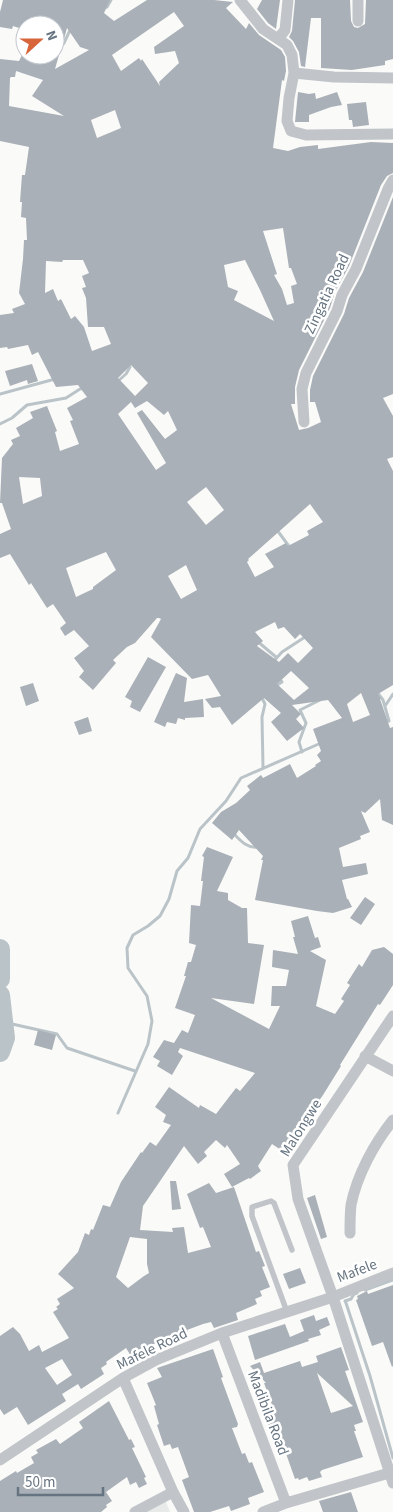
<svg xmlns="http://www.w3.org/2000/svg" width="393" height="1512" viewBox="0 0 393 1512" font-family="'Source Sans 3',sans-serif">
  <style>
    .built { fill: #e8e9e9 }
    .lines { fill: none; stroke-linecap: round; stroke-linejoin: round }
    .stream { stroke: #bac4c8; stroke-width: 3 }
    .river { stroke: #bac4c8; stroke-width: 20 }
    .building { fill: #a9b0b7; fill-rule: evenodd }
    .lane { stroke: #c1c5c9; stroke-width: 5.5 }
    .street { stroke: #c1c5c9; stroke-width: 11 }
    .labels { text-anchor: middle; dominant-baseline: central; stroke-width: 5; stroke-linejoin: round; paint-order: stroke }
    .street-label { font-size: 15px; fill: #667481; stroke: #fff }
  </style>
  <rect width="100%" height="100%" fill="#fafaf8"/>
  <path class="built" d="M163,1495l7,17h-37z"/>
  <g class="lines">
    <path class="stream" d="M104,8l3,-1 4,-7
      M55,53l9,-10 7,-15
      M117,382l9,-8 4,-7 -2,-3
      M0,394l55,-15
      M0,424l12,-6 15,-13 39,-7 14,-9 5,-1
      M277,530l14,19
      M257,641l19,16
      M273,662l9,-10 23,-15
      M274,687l8,-5 -3,-4
      M377,692l6,8 6,21 -4,1
      M261,696l4,8 -3,13 1,50
      M385,706l8,-12
      M302,752l-3,-10 7,-19 -6,-13 22,-11
      M233,833c7,7 14,16 25,14
      M3,1022l54,12 10,14 68,23
      M118,1113l30,-69 4,-23 -5,-25 -19,-28 -1,-20 6,-13 15,-9 12,-10 9,-17 8,-28 11,-13 12,-29 26,-28 15,-23 80,-35
      M365,1290l28,-10
      M357,1293l-3,1 -3,5 -6,2 1,2 24,73 23,82"/>
    <path class="river" d="M0,949v30
      M0,995l5,43 -5,14"/>
  </g>
  <path class="building" d="M3,0h107l-6,13 10,8 33,-21h67l19,2 -7,6 20,21 3,-6 10,12 22,15 4,7 1,14 -2,10 -2,-1 -9,68 15,3 12,-4 18,-2v4l53,-7 22,1v30l-6,3 -6,9 -32,81 -14,26 -5,16 -31,62 -4,17v17h-4l8,26 9,-2 13,-6 -6,-20h-5v-12l3,-14 31,-62 5,-16 14,-26 30,-75v197l-10,4 10,18v41l-6,2 6,12v214l-15,9 3,5h-1l10,29 3,-1v98l-11,-5 -2,-21 -15,14 -4,-2 9,21 -10,4 1,3 -22,9 4,19 23,-4 2,11 -26,6 5,19h1l4,8 -6,2 -13,4 -16,-2 -62,-11 8,-40h-2l2,-4 -24,-26 -7,10 -20,-17 9,-11 15,-9 14,-13 -3,-4 14,-11 2,3 27,-14 7,14 19,-12 -1,-1 6,-4 -4,-6 4,-4 -8,-22 29,-11 -14,-18 -36,5 9,9 -5,5 8,9 -17,13 -16,-19 10,-9 -17,-15 -32,27 -12,-18 -8,1 -7,-9 16,-3 -13,-21 -16,4 -41,-42 10,-18 -2,-1h-2l-22,25 -8,4 -14,13 3,3 -23,27 -14,-13 5,-6 -10,-13 15,-12 -15,-16 -9,6 -5,-8 6,-5 -13,-19 -6,4 -16,-25 -2,2 -19,-31 -10,4v-24l11,-5 -9,-26h-2l2,-45 11,-14 -2,-4 9,-4 -4,-8 17,-10 -3,-6 17,-6 10,25 -2,1 5,19 19,-7 -9,-23 3,-1 -6,-12 20,-11 -9,-12 -22,2 -18,-35 -6,3 -4,-10 -20,4 -1,-2 -7,1v-33l14,-2 -2,-4 13,-5 -6,-11 4,-34 1,-19h3l-1,-22 -5,-1 1,-15h-2l2,-27h3l4,-28 -29,-6v-82l19,2 3,-6h37l-4,14 34,-19 -9,-3 -13,-19 -4,14 -8,-3v-14h-30v5l-12,-4 -1,3 -12,-2v-15zM174,12l10,14 -30,21 1,7 20,-3 4,12 -20,19 1,4 -18,-27 -1,2 -2,-3 -18,13 -9,-16zM16,71l27,9 -11,16 32,20 -55,-10 1,-28 1,-1h4zM115,110l6,18 -24,10 -6,-18zM283,228l6,40h2l6,16 -6,2 3,17 -7,2 -5,-16 -8,-14 3,-1 -14,-43zM63,260h20l6,13 -7,3 4,11 -4,1 4,10 2,29h16l7,17 -19,7 -8,-24 -9,-11 -4,3 -10,-20 -3,2 -5,-12 -8,4 1,-32 16,1zM245,260l15,30 14,31 -40,-21 4,-9 -10,-4 -4,-22zM131,365l17,18 -13,13 -17,-18zM147,401l17,14 4,-4 9,19 -12,9 -23,-29 -5,3 29,50 -10,7 -38,-56 13,-12 4,6zM19,477l21,1 2,18 -19,8zM206,487l18,23 -18,15 -19,-23zM310,504l13,18 -16,9 2,4 -21,11 -2,-3 -21,11 9,13 -19,10 -8,-15 2,-2 -1,-1zM106,552l10,18 -23,17v2l-17,8 -10,-29zM186,565l11,25 -16,9 -13,-23zM275,622l3,7 6,-2 11,12 5,-5 13,14 -15,15 -10,-10 -9,9 -22,-16 6,-5 -8,-9zM291,671l18,17 -15,12 -17,-16zM361,693l9,22 -17,7 -6,-18z
    M262,0h18l-4,29 -8,-6 -11,-14z
    M295,0h55l1,21 3,6 4,1 7,-4 1,-24h27v59l-8,2v4l-33,5 -31,-2v-50h-10l-6,49 -4,-1 -2,-14 -6,-11 -4,-4 3,-6z
    M298,92l11,2 6,-1 1,6 21,-7 5,13 -11,2 -22,8v7h-14z
    M366,102l3,23 -16,2 -1,-7h-3l-2,-16z
    M32,364l6,17 -10,3 -1,-4 -17,6 -5,-15z
    M148,657l18,10 -26,45 -10,-5 2,-6 -7,-4z
    M176,673l11,5 -3,24 19,-3 1,18 -19,1v2l-7,-2 -2,6 -9,-2 -2,5 -11,-5z
    M33,683l6,18 -13,5 -6,-19z
    M88,717l4,14 -13,4 -5,-13z
    M207,847l26,10 -16,34 11,2v7l14,8h5l1,35 16,2 -10,59 -43,-6 58,31 11,-23h-9l1,-20h14l3,-16 -17,-3 1,-17 25,4 -5,-17h2l-4,-16 17,-5 7,22 3,-1 3,10 -11,4 16,9 -10,46 19,8 9,-13 -3,-2 9,-14 -3,-2 12,-19 3,3 10,-17 12,-3 9,7v31l-13,20 -2,-1 -38,61 1,1 -18,29 -29,41 1,1 -11,15 -12,-8 -14,22 3,5 -11,8 -1,-1 -17,9 -8,-13 16,-10 -13,-19 -2,3 -9,-8 -12,12 3,4 -9,8 -14,-18 -41,60 -3,24 33,2 -1,-4 12,-1 4,26 23,-6 -8,-20 -3,1 -13,-34 22,-11 7,10 18,-6 22,65 3,-1 6,15 -3,1 8,20 -10,4 2,5 -7,3 2,5 -21,9 2,7 -24,8 -3,-6 -8,2 -16,6 1,2 -21,8 -2,-3 -22,14 -1,-3 -11,8 -5,-8 -20,14 1,2 -6,4 3,6 -23,15 -3,-5 -16,10 4,7 -38,24 -11,-18 -13,8 -4,-6v-73l13,-9 7,7 9,17 10,-6 3,7 27,-14 -16,-26 5,-3 -2,-2 4,-3 -3,-5 17,-11 -16,-14 20,-22 7,-19 4,2 2,-6 2,1 10,-25 7,2 11,-25 20,-30 1,1 8,-11 6,4 15,-21 -8,-3 3,-7 -11,-8 14,-20 30,21 1,-3 16,9 20,-26 4,3 15,-18 -75,-25 -2,4 5,4 -11,19 -15,-9 3,-5 -7,-4 11,-17 10,3 8,-13 6,3 7,-18 -20,-7 11,-32h-2l4,-14h3l5,-17 -7,-2 2,-38 9,1 3,-25h-2l3,-24 -2,-1zM130,1237l17,2v25l2,9 -5,3 -16,12 -12,-11zM62,1359l10,16 -15,10 -12,-17z
    M365,897l10,7 -14,21 -11,-7z
    M38,1030l18,5 -4,15 -18,-5z
    M170,1181h6l5,28 -9,1z
    M315,1195l12,42 -6,2 -14,-41z
    M300,1268l6,15 -17,6 -6,-15z
    M393,1285v81l-1,1 -9,-25 -11,4 -16,-46 2,-1 -1,-3 10,-5 1,3z
    M314,1315l2,6 11,-4 3,8 -11,5 2,5 -13,4 1,2 -54,19 -7,-24 37,-12 5,13 14,-6 -4,-11z
    M341,1347l8,23 -4,1 18,51 -9,3 2,6h-2l9,26 -41,13 -2,2 2,5 -13,4 -2,-4 -8,3 -1,-2 -3,1 -11,-31 -7,2 -4,-9 2,-1 -10,-22 10,-5 -11,-30h2l-16,-17 10,-4 4,11 36,-12 2,6 16,-5 -2,-6zM317,1373l36,33 -22,7z
    M213,1349l10,28 -2,1 17,46 -1,3 -5,1 10,26 3,-1 4,10 3,-1 12,30 -16,6 2,6 -19,7 -2,-5 -19,6h-16l-12,-32 7,-3 -11,-30 -6,2 -2,-5 -6,2 -7,-21 2,-1 -5,-18 2,-1 -9,-22 15,-6 -5,-9z
    M109,1401l20,39 2,-1 4,8 -3,1 14,29 -2,1 3,6 -8,4 -3,-6 -6,3 -3,-8 -21,15 6,9 -6,4 1,2 -6,5h-101v-31l16,-10 1,2 17,-10 -3,-6 7,-4 -2,-3 20,-11 4,5 23,-16 -4,-6z
    M351,1492l7,20h-35l-4,-11z"/>
  <g class="lines">
    <path class="lane" d="M287,1312l-35,-96v-9l19,-6 3,2 18,47"/>
    <path class="street" d="M240,0l23,29 24,16 5,10 2,18 -5,25 -2,23 4,10 15,4 87,-1
      M358,21v-21
      M278,39l7,-9 3,-30
      M294,73l40,4 59,1
      M304,422l-2,-33 4,-16 31,-62 5,-16 14,-26 32,-80 5,-9
      M393,1016l-100,149 5,34 35,98 60,186
      M365,1056l28,15
      M350,1233c0,-9 0,-19 1,-28 6,-30 23,-61 42,-85
      M222,1333l64,170
      M123,1378l50,114 11,20
      M0,1460l123,-82 33,-18 66,-27 111,-36 60,-24
      M135,1512l38,-20
      M263,1512l23,-9 103,-30"/>
  </g>
  <g class="labels">
    <g class="street-label">
      <text transform="translate(327 294) rotate(-65)">Zingatia Road</text>
      <text transform="translate(301 1128) rotate(-58)">Malongwe</text>
      <text transform="translate(357 1271) rotate(-21)">Mafele</text>
      <text transform="translate(152 1349) rotate(-26)">Mafele Road</text>
      <text transform="translate(268 1413) rotate(69)">Madibila Road</text>
    </g>
  </g>
  <g transform="translate(40 40) rotate(69)"><circle r="24" fill="#ffffff" stroke="#c2c7cd"/>
  <path d="M0-4L9 19L0 12L-9 19Z" fill="#d8643a"/>
  <text y="-8" font-size="14" font-weight="bold" text-anchor="middle" fill="#667481">N</text>
  </g>
  <path d="M18 1487v8h85v-8" fill="none" stroke="#667481" stroke-width="2.5"/>
  <text x="25" y="1487" font-size="15" fill="#667481" stroke="#ffffff" stroke-width="4" paint-order="stroke">50 m</text>
</svg>
